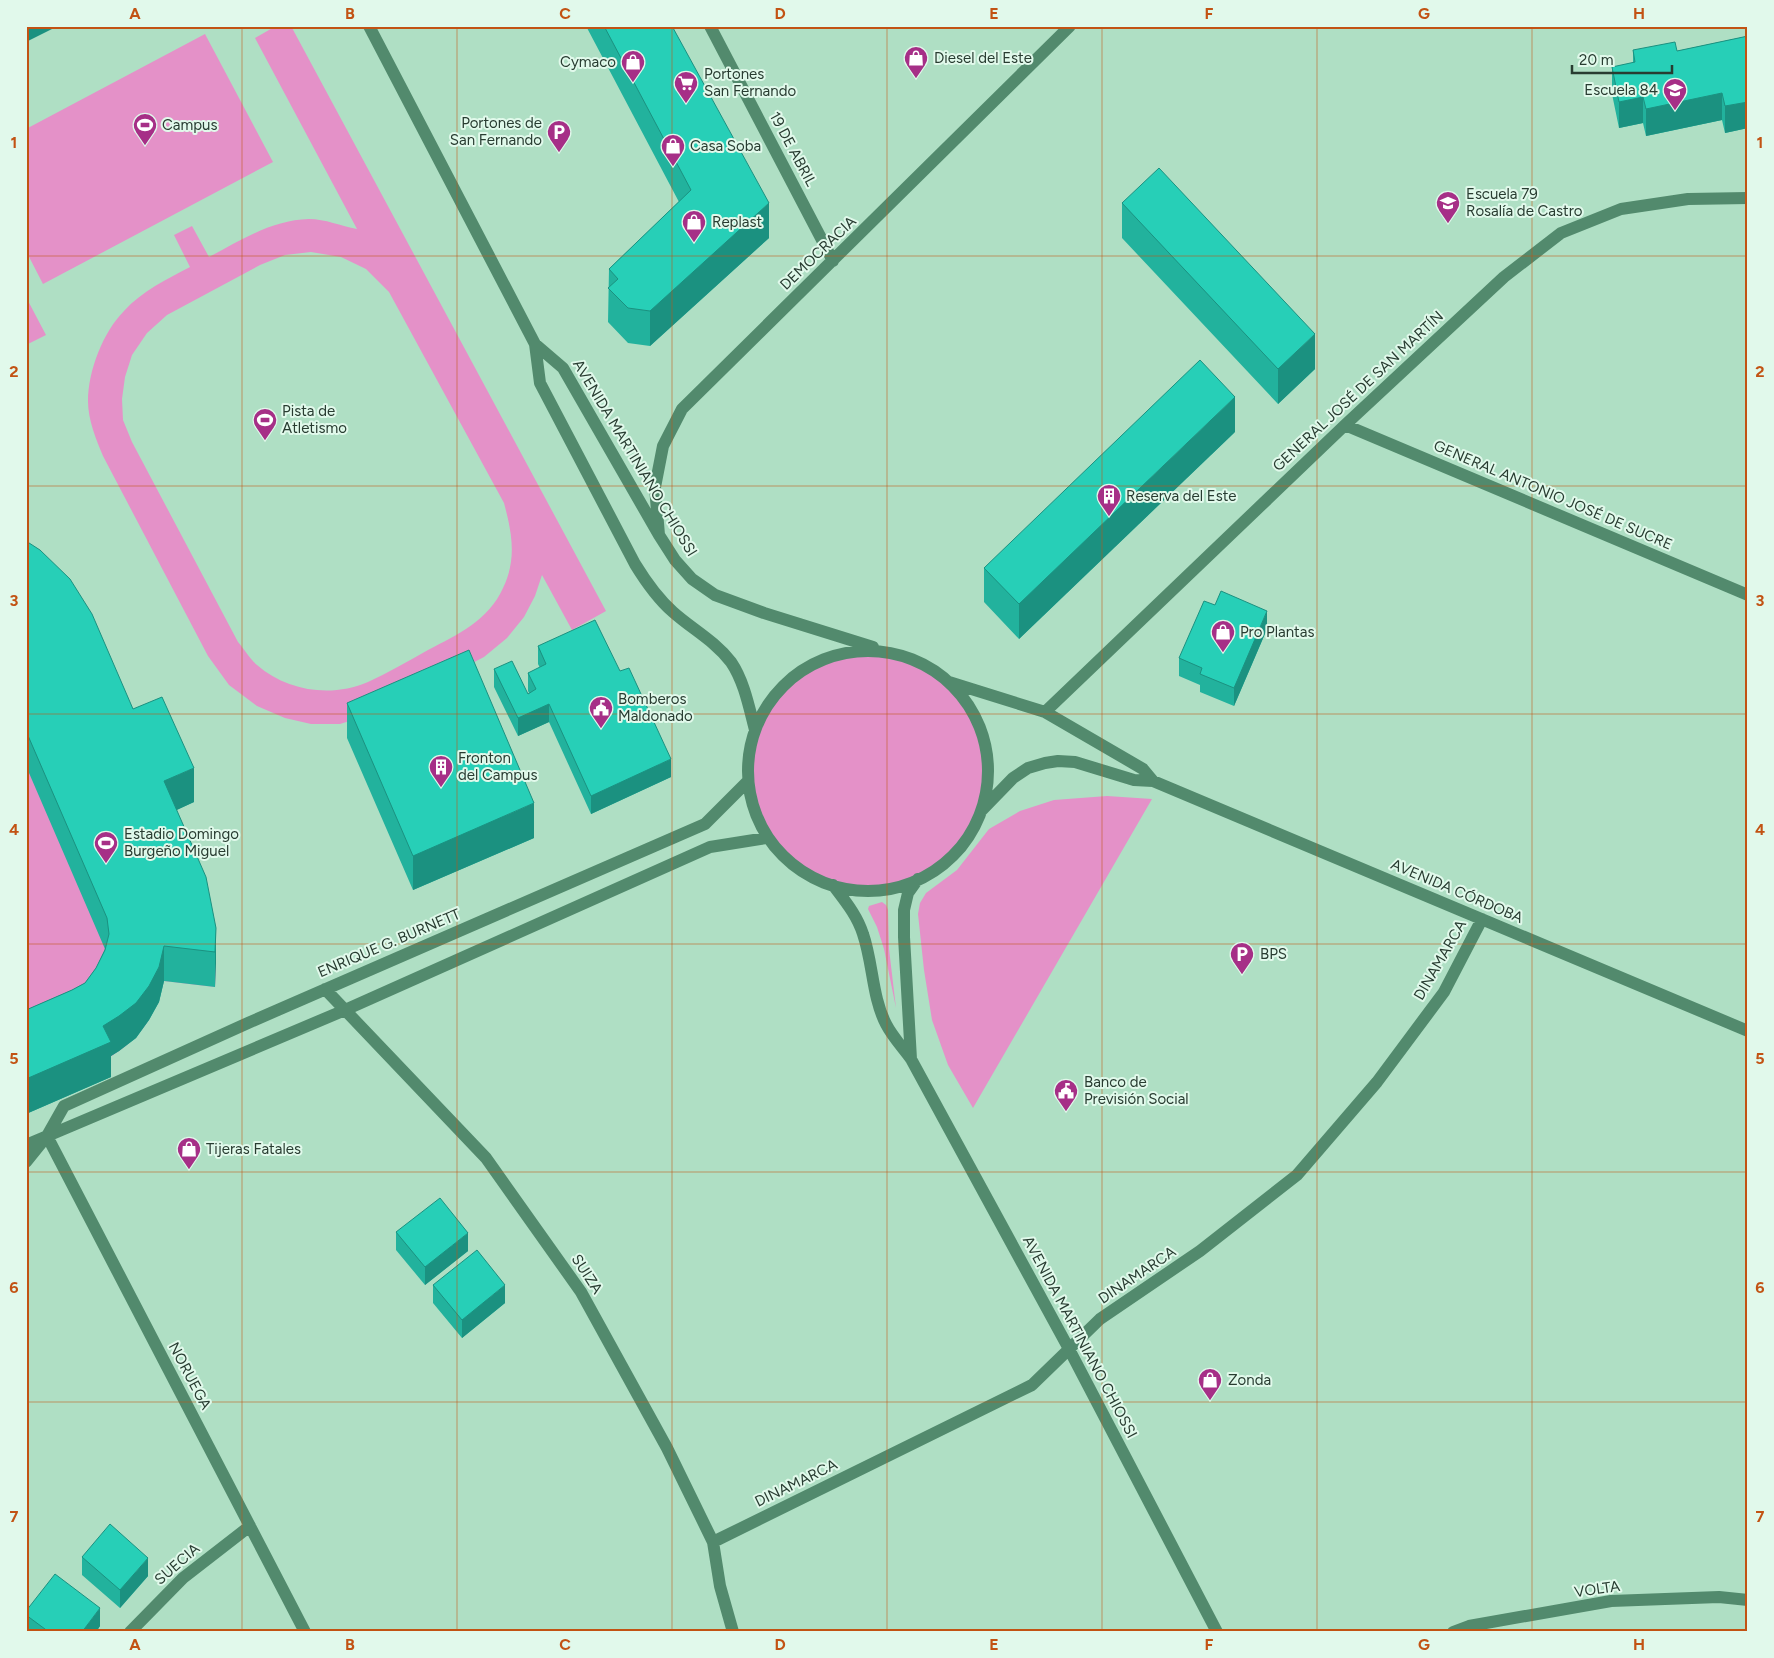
<svg xmlns="http://www.w3.org/2000/svg" width="1774" height="1658" viewBox="0 0 1774 1658" font-family="Figtree,sans-serif">
  <style>
    .green { fill: #e491c8; fill-rule: evenodd }
    .lines { fill: none; stroke-linecap: round; stroke-linejoin: round }
    .minor { stroke: #528a6d; stroke-width: 12 }
    .wall { fill: #22b29d }
    .shaded-wall { fill: #1b9180 }
    .building { fill: #27cfb7; stroke: #1b9180 }
    .grid { fill: none; stroke: #c25313; stroke-width: 1; stroke-opacity: 0.55 }
    .labels { text-anchor: middle; dominant-baseline: central; stroke-width: 4; stroke-linejoin: round; paint-order: stroke }
    .poi-label { font-size: 15px; fill: #283c31; stroke: #e1f9eb; text-anchor: start }
    .street-label { font-size: 15px; fill: #283c31; stroke: #e1f9eb }
    .neatline { fill: none; stroke: #c25313; stroke-width: 2 }
    .grid-label { font-size: 16px; text-anchor: middle; font-weight: bold; fill: #c25313 }
  </style>
  <rect width="100%" height="100%" fill="#afdfc4"/>
  <path class="green" d="M276,26h15l315,585 -34,19 -30,-55 -7,21 -11,21 -17,21 -23,19 -109,56 -35,11h-29l-26,-6 -28,-12 -28,-21 -21,-29 -105,-200c-7,-17 -15,-36 -15,-55 0,-30 15,-69 36,-90 18,-20 43,-32 66,-44l-16,-32 18,-9 17,31c32,-17 63,-37 100,-38 16,0 32,7 48,10l-102,-191zM311,252l30,5 25,12 23,23 115,211c8,30 13,56 -1,85 -14,32 -46,47 -75,62 -20,11 -40,23 -60,32 -37,16 -81,9 -111,-17 -7,-6 -13,-16 -19,-23l-106,-200 -9,-22 -1,-21 3,-22 7,-22 15,-22 20,-18 93,-50 25,-10z
    M205,34l68,128 -230,122 -17,-33v-122z
    M26,297l20,38 -20,10z
    M26,576l138,240 52,147 -1,24 -51,-6c-7,29 -19,52 -45,70 -8,6 -17,10 -26,16 -22,16 -44,31 -67,47z
    M748 771a120 120 0 1 1 240 0a120 120 0 1 1-240 0Z
    M1107,796l45,3 -179,309 -25,-43 -16,-45 -8,-50 -6,-56 2,-11 6,-10 31,-23 32,-41 31,-18 34,-11z
    M882,902l4,3 2,5 1,39 7,59 -12,-59 -7,-22 -9,-18 1,-3z"/>
  <g class="lines">
    <path class="minor" d="M369,26l166,318 5,39 95,181c11,18 22,34 38,48 19,17 42,29 58,50 13,19 18,45 24,68
      M710,26l123,235
      M535,344l28,24 96,167 16,25 17,19 23,16 49,18 109,34
      M1345,425l403,170
      M659,535l-4,-48 8,-41 19,-37 388,-383
      M748 771a120 120 0 1 1 240 0a120 120 0 1 1-240 0Z
      M949,682l96,30 98,57 10,12
      M1045,712l300,-287 159,-148 57,-44 60,-24 67,-10 60,-1
      M981,811l32,-33 15,-10 17,-5 13,-2 17,1 59,18 19,1 595,250
      M833,885c12,16 24,30 30,49 10,29 9,63 23,90 6,12 17,24 25,35l158,290 148,283
      M325,989l161,169 95,134 86,156 46,94 7,44 13,46
      M911,1059l-7,-122v-27l4,-17 10,-14
      M47,1136l258,496
      M26,1145l319,-135 365,-163 56,-9
      M26,1162l21,-26 17,-30 184,-83 457,-199 43,-43
      M713,1542l319,-157 68,-66 100,-68 97,-76 80,-93 67,-90 38,-73
      M130,1632l53,-54 67,-52
      M1453,1632l16,-6 142,-25 108,-4 29,3"/>
  </g>
  <path class="wall" d="M586,26h86l97,212 -119,108 -22,-3 -20,-21 1,-53 70,-67z
    M1748,36v92l-23,5 -3,-13 -76,16 -3,-13 -24,5 -7,-34v-27l21,-4v-13l44,1z
    M1122,203l193,166 -37,35 -156,-166z
    M1235,432l-216,207 -35,-37v-34z
    M26,541l107,168 61,93 -18,8 40,118 -1,59 -51,-6 -5,21 -10,18 -13,18 -17,13 -8,5v21l-85,37v-104l46,-20 13,-7 11,-15 9,-19 -79,-183z
    M1267,629l-33,77 -34,-14v-7l-21,-9v-18z
    M538,646l133,131 -80,37 -42,-92 -31,14 -24,-49v-18l34,25 1,-1 -1,-2v-18l12,-5 -2,-4z
    M347,703l187,135 -121,52 -66,-152z
    M396,1232l72,19 -43,34 -29,-35z
    M433,1285l72,18 -43,35 -29,-35z
    M82,1557l66,19 -28,32 -38,-33z
    M26,1611l74,15 -4,6h-70z"/>
  <path class="shaded-wall" d="M26,26h32l-32,16z
    M1722,93v27l-76,16v-27z
    M1643,97v26l-24,5v-26z
    M1748,102v26l-23,5v-27z
    M769,203v35l-119,108v-35z
    M1315,334v35l-37,35v-35z
    M1235,397v35l-216,207v-35z
    M1267,611v18l-33,77v-18z
    M549,704v18l-31,14v-18z
    M671,759v18l-80,37v-18z
    M194,768v34l-30,14v-35z
    M534,803v35l-121,52v-34z
    M216,928v35l-1,24v-35z
    M164,946v35l-5,21 -10,18 -13,18 -17,13 -8,5v21l-85,37v-35l77,-53z
    M468,1233v18l-43,34v-18z
    M505,1285v18l-43,35v-18z
    M148,1558v18l-28,32v-18z
    M100,1608v18l-4,6h-14z"/>
  <path class="building" d="M604,26h68l97,177 -119,108 -22,-3 -20,-20 10,-9 -9,-10 82,-79z
    M1748,36v66l-23,4 -3,-13 -76,16 -3,-12 -24,5 -7,-35 23,-5 -2,-12 42,-8 2,9z
    M1159,168l156,166 -37,35 -156,-166z
    M1200,360l35,37 -216,207 -35,-36z
    M26,541l14,9 30,29 22,35 41,95 29,-12 32,71 -30,13 42,96 10,51 -1,24 -51,-6 -5,21 -10,19 -13,17 -17,13 -16,10 8,16 -85,37v-69l46,-20 13,-7 11,-15 9,-18 4,-16 -2,-16 -81,-187z
    M1221,591l46,20 -33,77 -34,-14 2,-6 -23,-10 25,-57 11,4z
    M595,620l25,51 9,-3 42,91 -80,37 -42,-92 -31,14 -24,-49 18,-8 16,33 8,-5 -8,-16 18,-9 -8,-18z
    M469,650l65,153 -121,53 -66,-153z
    M440,1198l28,35 -43,34 -29,-35z
    M477,1250l28,35 -43,35 -29,-35z
    M110,1524l38,34 -28,32 -38,-33z
    M55,1574l45,34 -18,24h-33l-23,-17v-4z"/>
  <path class="grid" d="M242,26v1606M457,26v1606M672,26v1606M887,26v1606M1102,26v1606M1317,26v1606M1532,26v1606M26,256h1722M26,486h1722M26,714h1722M26,944h1722M26,1172h1722M26,1402h1722"/>
  <defs>
    <g id="shop-pin" transform="scale(1.25)"><path d="M0 17L-7.5 6A9.5 9.5 0 1 1 7.5 6Z" fill="#a62f87" stroke="#e1f9eb"/><path d="M-5-2.5h2.3a2.7 3.5 0 0 1 5.4 0H5L5.5 6h-11ZM-1.5-2.5h3a1.5 2.3 0 0 0-3 0Z" fill="#fff"/></g>
    <g id="supermarket-pin" transform="scale(1.25)"><path d="M0 17L-7.5 6A9.5 9.5 0 1 1 7.5 6Z" fill="#a62f87" stroke="#e1f9eb"/><path d="M-6-5.5h2.5l.6 2H6L4.5 2H-2.5L-4.4-4H-6ZM-1.5 3.2a1.3 1.3 0 1 0 .1 0ZM3 3.2a1.3 1.3 0 1 0 .1 0Z" fill="#fff"/></g>
    <g id="school-pin" transform="scale(1.25)"><path d="M0 17L-7.5 6A9.5 9.5 0 1 1 7.5 6Z" fill="#a62f87" stroke="#e1f9eb"/><path d="M0-5L7-2L0 1L-7-2ZM-4 1L0 2.5L4 1V4Q0 6-4 4Z" fill="#fff"/></g>
    <g id="stadium-pin" transform="scale(1.25)"><path d="M0 17L-7.5 6A9.5 9.5 0 1 1 7.5 6Z" fill="#a62f87" stroke="#e1f9eb"/><path d="M0-5a6.5 5 0 1 0 0 10a6.5 5 0 1 0 0-10ZM-3.5-1.8h7v3.6h-7Z" fill="#fff"/></g>
    <g id="parking-pin" transform="scale(1.25)"><path d="M0 17L-7.5 6A9.5 9.5 0 1 1 7.5 6Z" fill="#a62f87" stroke="#e1f9eb"/><path d="M-3.5-5.5H1a3.5 3.5 0 0 1 0 7H-1V5.5H-3.5ZM-1-3.4V-.6H.8a1.4 1.4 0 0 0 0-2.8Z" fill="#fff"/></g>
    <g id="building-pin" transform="scale(1.25)"><path d="M0 17L-7.5 6A9.5 9.5 0 1 1 7.5 6Z" fill="#a62f87" stroke="#e1f9eb"/><path d="M-4-6H4V6H1V3H-1V6H-4ZM-2.5-4.3h1.7v1.8h-1.7ZM.8-4.3h1.7v1.8H.8ZM-2.5-1h1.7V.8h-1.7ZM.8-1h1.7V.8H.8Z" fill="#fff"/></g>
    <g id="civic-pin" transform="scale(1.25)"><path d="M0 17L-7.5 6A9.5 9.5 0 1 1 7.5 6Z" fill="#a62f87" stroke="#e1f9eb"/><path d="M-.6-6.5H3V-4.5H.6V-3L4-1V1h2V6H-6V1h2V-1L-.6-3ZM-1.2 2.5V6h2.4V2.5Z" fill="#fff"/></g>
  </defs>
  <g fill-rule="evenodd">
    <use href="#shop-pin" x="916" y="58"/>
    <use href="#shop-pin" x="633" y="62"/>
    <use href="#supermarket-pin" x="686" y="83"/>
    <use href="#school-pin" x="1675" y="90"/>
    <use href="#stadium-pin" x="145" y="125"/>
    <use href="#parking-pin" x="559" y="132"/>
    <use href="#shop-pin" x="673" y="146"/>
    <use href="#school-pin" x="1448" y="203"/>
    <use href="#shop-pin" x="694" y="222"/>
    <use href="#stadium-pin" x="265" y="420"/>
    <use href="#building-pin" x="1109" y="496"/>
    <use href="#shop-pin" x="1223" y="632"/>
    <use href="#civic-pin" x="601" y="708"/>
    <use href="#building-pin" x="441" y="767"/>
    <use href="#stadium-pin" x="106" y="843"/>
    <use href="#parking-pin" x="1242" y="954"/>
    <use href="#civic-pin" x="1066" y="1091"/>
    <use href="#shop-pin" x="189" y="1149"/>
    <use href="#shop-pin" x="1210" y="1380"/>
  </g>
  <g class="labels">
    <g class="poi-label">
      <text x="934" y="58">Diesel del Este</text>
      <text x="616" y="62" text-anchor="end">Cymaco</text>
      <text x="704" y="74">Portones<tspan x="704" dy="17">San Fernando</tspan></text>
      <text x="1658" y="90" text-anchor="end">Escuela 84</text>
      <text x="542" y="123" text-anchor="end">Portones de<tspan x="542" dy="17">San Fernando</tspan></text>
      <text x="162" y="125">Campus</text>
      <text x="690" y="146">Casa Soba</text>
      <text x="1466" y="194">Escuela 79<tspan x="1466" dy="17">Rosalía de Castro</tspan></text>
      <text x="712" y="222">Replast</text>
      <text x="282" y="411">Pista de<tspan x="282" dy="17">Atletismo</tspan></text>
      <text x="1126" y="496">Reserva del Este</text>
      <text x="1240" y="632">Pro Plantas</text>
      <text x="618" y="699">Bomberos<tspan x="618" dy="17">Maldonado</tspan></text>
      <text x="458" y="758">Fronton<tspan x="458" dy="17">del Campus</tspan></text>
      <text x="124" y="834">Estadio Domingo<tspan x="124" dy="17">Burgeño Miguel</tspan></text>
      <text x="1260" y="954">BPS</text>
      <text x="1084" y="1082">Banco de<tspan x="1084" dy="17">Previsión Social</tspan></text>
      <text x="206" y="1149">Tijeras Fatales</text>
      <text x="1228" y="1380">Zonda</text>
    </g>
    <g class="street-label">
      <text transform="translate(793 149) rotate(62)">19 DE ABRIL</text>
      <text transform="translate(818 253) rotate(-44)">DEMOCRACIA</text>
      <text transform="translate(1358 391) rotate(-43)">GENERAL JOSÉ DE SAN MARTÍN</text>
      <text transform="translate(635 458) rotate(59)">AVENIDA MARTINIANO CHIOSSI</text>
      <text transform="translate(1553 495) rotate(23)">GENERAL ANTONIO JOSÉ DE SUCRE</text>
      <text transform="translate(1457 891) rotate(23)">AVENIDA CÓRDOBA</text>
      <text transform="translate(389 943) rotate(-23)">ENRIQUE G. BURNETT</text>
      <text transform="translate(1440 960) rotate(-60)">DINAMARCA</text>
      <text transform="translate(587 1274) rotate(57)">SUIZA</text>
      <text transform="translate(1137 1275) rotate(-34)">DINAMARCA</text>
      <text transform="translate(1080 1337) rotate(62)">AVENIDA MARTINIANO CHIOSSI</text>
      <text transform="translate(190 1376) rotate(62)">NORUEGA</text>
      <text transform="translate(796 1483) rotate(-26)">DINAMARCA</text>
      <text transform="translate(177 1564) rotate(-41)">SUECIA</text>
      <text transform="translate(1597 1589) rotate(-8)">VOLTA</text>
    </g>
  </g>
  <rect width="1774" height="1658" fill="none" stroke="#e1f9eb" stroke-width="55"/>
  <path d="M1572 65v8h100v-8" fill="none" stroke="#283c31" stroke-width="2.5"/>
  <text x="1579" y="65" font-size="15" fill="#283c31" stroke="#e1f9eb" stroke-width="4" paint-order="stroke">20 m</text>
  <rect x="28" y="28" width="1718" height="1602" class="neatline"/>
  <g class="grid-label">
    <text x="135" y="19">A</text>
    <text x="350" y="19">B</text>
    <text x="565" y="19">C</text>
    <text x="780" y="19">D</text>
    <text x="994" y="19">E</text>
    <text x="1209" y="19">F</text>
    <text x="1424" y="19">G</text>
    <text x="1639" y="19">H</text>
    <text x="14" y="148">1</text>
    <text x="1760" y="148">1</text>
    <text x="14" y="377">2</text>
    <text x="1760" y="377">2</text>
    <text x="14" y="606">3</text>
    <text x="1760" y="606">3</text>
    <text x="14" y="835">4</text>
    <text x="1760" y="835">4</text>
    <text x="14" y="1064">5</text>
    <text x="1760" y="1064">5</text>
    <text x="14" y="1293">6</text>
    <text x="1760" y="1293">6</text>
    <text x="14" y="1522">7</text>
    <text x="1760" y="1522">7</text>
    <text x="135" y="1650">A</text>
    <text x="350" y="1650">B</text>
    <text x="565" y="1650">C</text>
    <text x="780" y="1650">D</text>
    <text x="994" y="1650">E</text>
    <text x="1209" y="1650">F</text>
    <text x="1424" y="1650">G</text>
    <text x="1639" y="1650">H</text>
  </g>
</svg>
